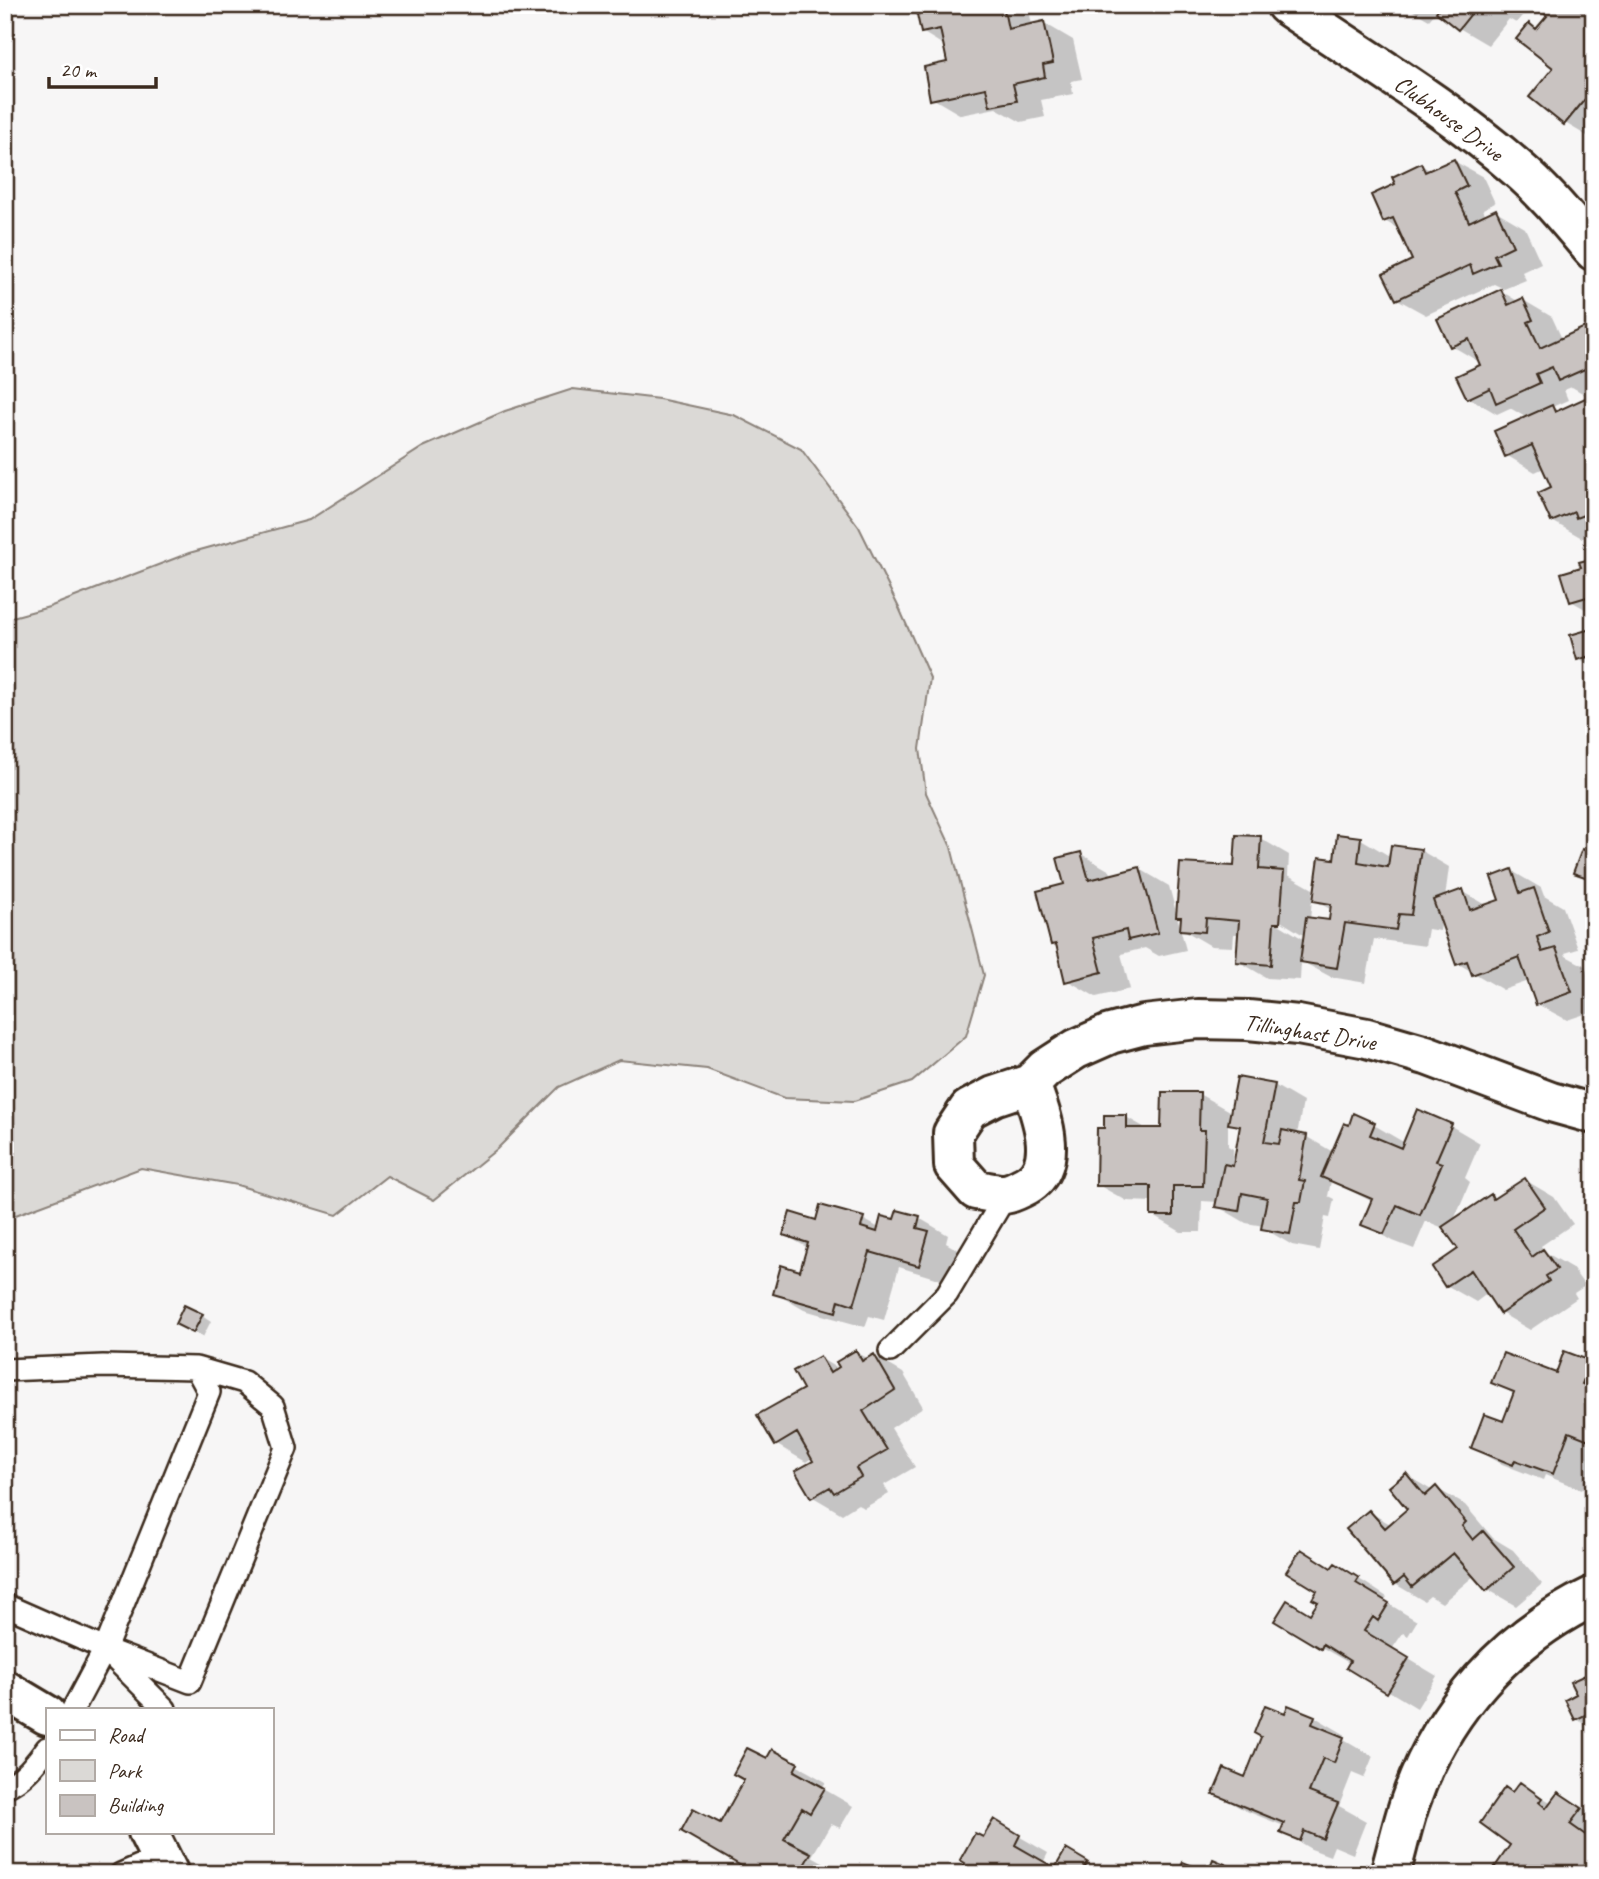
<svg xmlns="http://www.w3.org/2000/svg" width="1599" height="1879" viewBox="0 0 1599 1879" font-family="Caveat,sans-serif">
  <style>
    .green { fill: #dbd9d6; stroke: #8b827a; stroke-width: 2 }
    .shadow { fill: #0003; fill-rule: evenodd }
    .building { fill: #c9c3c1; stroke: #3b2a1e; stroke-width: 2 }
    .lines { fill: none; stroke-linecap: round; stroke-linejoin: round }
    .service-casing { stroke: #3b2a1e; stroke-width: 26 }
    .minor-casing { stroke: #3b2a1e; stroke-width: 44 }
    .service { stroke: #fff; stroke-width: 21 }
    .minor { stroke: #fff; stroke-width: 38 }
    .labels { text-anchor: middle; dominant-baseline: central; stroke-width: 5; stroke-linejoin: round; paint-order: stroke }
    .street-label { font-size: 24px; fill: #3b2a1e; stroke: #fff }
  </style>
  <rect width="100%" height="100%" fill="#f7f6f6"/>
  <filter id="ink" filterUnits="userSpaceOnUse"><feTurbulence type="fractalNoise" baseFrequency=".0143" numOctaves="2"/><feDisplacementMap in="SourceGraphic" scale="14" xChannelSelector="R" yChannelSelector="G"/><feConvolveMatrix kernelMatrix="1 2 1 2 8 2 1 2 1" color-interpolation-filters="sRGB"/></filter>
  <g filter="url(#ink)">
    <path class="green" d="M573,389l86,10 75,16 67,34 58,78 41,83 30,68 -10,71 6,44 25,54 33,128 -18,61 -54,46 -58,19 -70,-3 -77,-29 -88,-9 -60,27 -62,62 -63,51 -47,-24 -50,39 -100,-30 -96,-17 -136,51v-600l44,-12 140,-54 120,-33 114,-73 82,-36z"/>
    <path class="shadow" d="M917,5h111l4,20 12,-2 29,17 9,39 -11,2 2,13 -32,6 4,17 -24,5 -25,-14 -35,7 -29,-17 17,-34 -4,-18 -23,-14z
      M1403,5h128l-15,18 -7,-4 -21,26 -29,-17 -22,-17 -8,9z
      M1540,5h54v135l-29,-17 -33,-26 24,-30 -19,-37 12,-15z
      M1454,161l29,16 12,26 -12,6 3,7 10,-5 29,17 16,35 -19,9 4,8 -22,9 -10,-5 -68,31 -29,-16 18,-38 -15,-31 -15,-9 12,-37 24,-19 10,6z
      M1501,291l18,11 4,-2 29,17 10,22 25,-11 7,4v201l-12,5 -30,-17 1,-33 -9,-20 -9,4 -29,-17 21,-37 -17,-10 -13,6 -29,-17 15,-31 -2,-3 -29,-17zM1572,387l19,11 -31,14 -8,-5 16,-7 -4,-10z
      M1583,569l11,45 -23,-13z
      M1594,630v38l-16,-9z
      M1260,838l29,17 -1,20 25,14 -3,31 20,2 2,-12 -17,-9 20,-40 26,-22 30,18 29,-7 29,17 -4,31 17,-7 26,15 13,-5 11,-30 29,17 3,8 19,11 15,42 -13,4 1,3 19,10 9,26v19l-27,9 -30,-16 -8,-23 -26,9 -29,-17 -17,-10 -15,-45 -2,13 -12,-2 -3,17 -51,-7 -8,44 -35,-6 -30,-16 -1,19 -33,-2 -29,-17 2,-27h-6l-1,13 -22,-1 -29,-17v-10l-4,-3 58,-48zM1274,917l31,19v4l-33,-20z
      M1081,854l29,17 2,5 28,-7 29,17 17,64 -27,6 -14,-8 -24,6 9,35 -34,8 -29,-17 -9,-33 -5,-3 13,-59z
      M1274,1085l29,17 -6,33 10,2 26,15 41,-27 31,18 46,-17 29,17 -15,35 5,4 -17,40 38,-26 5,3 29,-19 29,17 19,27 -32,22 4,6 27,16 13,18 -11,7 3,5 -47,32 -29,-17 -13,-20 -12,9 -30,-17 14,-35 -14,-21 -20,-8 -12,28 -21,-8 -29,-17 9,-22 -42,-21 -3,15 6,3 -4,19 -5,-1 -6,33 -27,-5 -29,-17 1,-2 -18,-3 -29,-17 1,-4 -16,-1 -1,31h-20l-29,-17 1,-13 -26,-1 -29,-16 8,-56 20,-12 23,13h14l36,-36 30,17 -1,9h2zM1228,1122l13,7 -6,34 -2,-1v-13l-5,-3z
      M919,1218l29,17 -2,8 12,7 -10,32 -49,-15 -15,53 -15,-4 -4,11 -61,-17 -29,-17 26,-20 7,-25 -23,-13 32,-13 46,-3 16,9 17,-6z
      M202,1315l9,6 -8,16 -17,-8z
      M856,1352l13,7 5,-3 29,17 20,34 -32,21 24,39 -31,18 5,9 -25,14 -6,-4 -16,10 -29,-17 2,-36 -2,-4 -7,5 -29,-17 43,-87 23,14z
      M1590,1363l4,2v94l-12,31 -37,-15 -2,5 -41,-16 -29,-16 31,-25 11,-28 -21,-13 63,-7z
      M1406,1475l27,16 3,-3 29,17 28,33 20,12 29,34 -26,22 -29,-17 -12,-14 -33,28 -12,-7 -6,5 -29,-17 -26,-72 23,13 18,-16z
      M1302,1551l31,18 2,-3 29,16 23,15 -3,4 33,20 -9,15 -5,-3 -11,16 45,27 -20,32 -68,-41 2,-3 -30,-17 -10,-31 9,-14 -1,-12z
      M1594,1673v56l-18,-10 2,-24z
      M1289,1707l26,10 29,17 -2,4 31,18 -9,22 -12,-5 -13,33 27,15 -13,33 -19,-8 -4,10 -19,-7 -29,-17 2,-6 -40,-16 -29,-17 31,-14z
      M773,1752l53,30 -4,6 31,18 -13,22 -9,-4 -19,32 27,15 -2,3h-80l-37,-48z
      M1520,1784l32,19 7,-9 35,21v59h-102l20,-29 1,-51z
      M994,1822l54,31 -5,10 12,7 11,-18 39,22h-144z"/>
    <path class="building" d="M915,5h88l5,24 36,-8 9,42 -10,2 2,12 -32,7 4,17 -27,5 -4,-18 -56,12 -6,-33 23,-5 -7,-33 -19,4z
      M1441,5h37l-20,25 -22,-18z
      M1538,5h49l-1,2 8,7v87l-2,2 -6,-5 -22,27 -35,-28 24,-29 -37,-29 13,-16 7,6 11,-13 -10,-9z
      M1454,159l13,27 -12,6 14,30 27,-13 17,37 -19,9 4,8 -25,11 -3,-9 -74,35 -13,-26 29,-14 -19,-42 -10,4 -12,-27 24,-11 -3,-7 29,-14 4,9z
      M1501,289l7,16 15,-7 10,22 -5,2 12,26 47,-22 7,15v24l-36,16 -6,-14 -16,7 4,9 -44,20 -6,-15 -23,11 -11,-23 24,-11 -11,-26 -19,8 -13,-28z
      M1594,394v117l-18,7 -2,-6 -23,10 -13,-29 13,-6 -19,-42 -27,12 -11,-26 58,-26 3,7z
      M1594,558v60l-7,-21 -17,5 -9,-29 20,-6 -2,-5z
      M1594,628v27l-17,5 -7,-25z
      M1594,755v28h-1l-3,-27z
      M1337,834l24,3 -3,25 30,5 3,-22 30,4 -10,66 -12,-1 -3,16 -51,-7 -8,45 -37,-6 6,-45 23,3 2,-16 -18,-3 6,-44 15,2z
      M1236,835l25,1 -2,33 25,2 -4,52h-6l-3,42 -35,-3 3,-41 -33,-3 -1,14 -25,-2 1,-13h-5l4,-54 54,3z
      M1582,849l12,5v26l-21,-7z
      M1081,852l8,28 51,-13 18,66 -30,7 -2,-10 -33,8 9,34 -37,10 -9,-38 -5,1 -14,-54 27,-7 -7,-26z
      M1512,869l8,24 14,-5 15,44 -12,5 5,15 14,-4 16,44 -36,13 -17,-48 -47,18 -5,-14 -11,4 -23,-65 30,-11 7,21 29,-10 -8,-23z
      M1237,1077l38,7 -11,58 15,2 3,-14 25,5 -8,45 6,1 -4,21h-5l-6,32 -29,-5 6,-31 -25,-5 -3,18 -24,-4 9,-43 9,2 7,-40 -12,-2z
      M1162,1092h38l-1,38h6l-2,56h-30v30h-22v-30h-55l1,-58h7v-13h23v13h34z
      M1417,1109l35,15 -16,37 6,2 -22,52 -23,-10 -13,29 -23,-9 11,-26 -51,-22 23,-54 5,2 4,-12 22,10 -5,12 31,13z
      M1525,1178l20,29 -32,22 19,28 11,-8 14,20 -11,7 3,5 -49,33 -29,-44 -26,17 -13,-20 26,-18 -16,-22 49,-33 2,5z
      M820,1205l44,12 -3,10 16,5 4,-16 13,3 3,-9 23,6 -3,12 12,3 -10,35 -49,-14 -16,53 -15,-5 -3,12 -63,-18 8,-29 19,6 8,-28 -25,-8 7,-23 26,8z
      M184,1305l19,9 -10,19 -18,-9z
      M856,1350l6,11 12,-7 21,36 -32,21 24,39 -31,18 5,9 -27,16 -4,-6 -19,11 -16,-27 18,-10 -16,-28 -22,13 -18,-31 46,-26 -10,-18 27,-15 10,17 9,-6 -3,-5z
      M1564,1351l27,10 -9,23 10,4 2,-4v58l-25,-10 -16,42 -38,-14 -2,5 -42,-17 13,-34 19,7 11,-29 -23,-9 12,-30 53,20z
      M1406,1473l19,23 11,-10 30,36 -4,4 11,14 10,-9 31,36 -28,24 -33,-38 -41,34 -8,-10 -10,8 -48,-56 23,-19 16,18 22,-19 -18,-22z
      M1301,1549l30,19 4,-5 24,15 -3,5 33,20 -11,18 -5,-4 -9,14 45,27 -22,35 -41,-25 4,-7 -27,-17 -2,5 -47,-28 13,-21 23,14 8,-12 -6,-3 5,-8 -31,-19z
      M1594,1671v58l-7,-15 -12,6 -10,-20 11,-6 -6,-12z
      M1265,1705l20,8 3,-8 27,11 -3,8 32,13 -10,26 -11,-5 -14,34 29,11 -15,36 -19,-8 -4,10 -20,-8 4,-10 -71,-29 11,-26 21,9 16,-40 -7,-4z
      M747,1748l20,10 5,-9 26,14 -4,8 31,17 -15,25 -8,-5 -18,31 27,14 -12,21h-44l-74,-43 12,-22 27,14 24,-43 -11,-6z
      M1520,1782l22,16 -3,4 7,6 12,-16 24,16 -12,16 24,17v33h-13l-5,-4 -2,4h-84l20,-29 -30,-22 25,-36 7,5z
      M994,1819l26,16 -5,10 40,23 11,-19 22,13 -7,12h-122l6,-11 -5,-3 15,-27 8,4z
      M1213,1859l35,15h-70l5,-12 25,10z"/>
    <g class="lines">
      <g class="service-casing">
        <path id="service" d="M890,1351l57,-57 59,-99
          M5,1370l98,-4 93,2 48,14 29,24 13,42 -96,234 -85,-33 104,-257 -13,-24
          M5,1605l100,44 -32,60
          M111,1655l54,54
          M5,1787c18,-7 31,-24 42,-39
          M121,1874l41,-18"/>
      </g>
      <g class="minor-casing">
        <path id="minor" d="M1286,5c78,53 161,102 232,164 28,24 52,54 76,82
          M1030,1084c11,30 33,84 -7,103 -6,3 -13,7 -20,7 -9,0 -18,-3 -27,-4l-22,-25 -1,-32 16,-24 25,-13 36,-12 15,-15 31,-20 34,-15 34,-9 54,-6 50,1 50,5 69,13 59,17 125,47 43,12
          M5,1690l42,25
          M148,1832l21,42
          M1390,1874c7,-24 12,-49 20,-72 32,-92 97,-165 184,-206"/>
      </g>
      <use href="#service" class="service"/>
      <use href="#minor" class="minor"/>
    </g>
  </g>
  <g class="labels">
    <g class="street-label">
      <text transform="translate(1449 118) rotate(36)">Clubhouse Drive</text>
      <text transform="translate(1310 1032) rotate(9)">Tillinghast Drive</text>
    </g>
  </g>
  <rect width="1599" height="1879" fill="none" stroke="#fff" stroke-width="28"/>
  <rect x="14" y="14" width="1571" height="1851" fill="none" stroke="#3b2a1e" stroke-width="2.5" filter="url(#ink)"/>
  <rect x="46" y="1708" width="228" height="126" fill="#ffffff" stroke="#b1aaa5" stroke-width="2"/>
  <rect x="60" y="1730" width="35" height="10" fill="#ffffff" stroke="#b1aaa5" stroke-width="2"/>
  <text x="108" y="1742" font-size="21" fill="#3b2a1e">Road</text>
  <rect x="60" y="1760" width="35" height="21" fill="#dbd9d6" stroke="#b1aaa5" stroke-width="2"/>
  <text x="108" y="1778" font-size="21" fill="#3b2a1e">Park</text>
  <rect x="60" y="1795" width="35" height="21" fill="#c9c3c1" stroke="#b1aaa5" stroke-width="2"/>
  <text x="108" y="1812" font-size="21" fill="#3b2a1e">Building</text>
  <path d="M49 77v10h107v-10" fill="none" stroke="#3b2a1e" stroke-width="3.5"/>
  <text x="60" y="77" font-size="21" fill="#3b2a1e" stroke="#ffffff" stroke-width="5" paint-order="stroke">20 m</text>
</svg>
